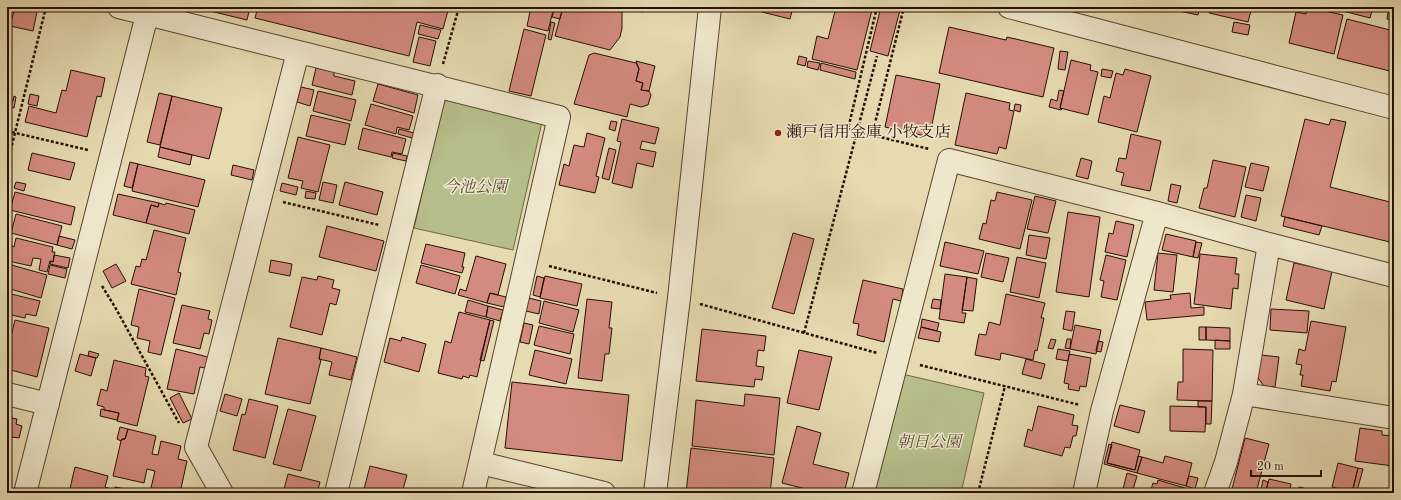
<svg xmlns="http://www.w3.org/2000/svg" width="1401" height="500" viewBox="0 0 1401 500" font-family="'Old Standard TT','Noto Serif JP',serif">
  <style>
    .green { fill: #b6bf8b; stroke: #6e6748 }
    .building { fill: #d48b7f; stroke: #270f05 }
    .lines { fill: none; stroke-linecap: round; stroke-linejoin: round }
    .minor-casing { stroke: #574230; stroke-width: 24 }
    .path { stroke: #270f05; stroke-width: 2.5; stroke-dasharray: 3 2; stroke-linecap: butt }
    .minor { stroke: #efe7cc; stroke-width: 22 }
    .poi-dot { fill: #8f2418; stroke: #efe7cc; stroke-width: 1.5 }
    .labels { text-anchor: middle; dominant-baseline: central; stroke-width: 3; stroke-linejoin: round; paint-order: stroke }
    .poi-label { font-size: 16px; fill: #270f05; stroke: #efe7cc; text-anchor: start }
    .park-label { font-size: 16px; font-style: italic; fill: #594d34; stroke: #efe7cc }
  </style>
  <rect width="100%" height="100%" fill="#e6dab1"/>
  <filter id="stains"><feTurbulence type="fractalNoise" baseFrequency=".005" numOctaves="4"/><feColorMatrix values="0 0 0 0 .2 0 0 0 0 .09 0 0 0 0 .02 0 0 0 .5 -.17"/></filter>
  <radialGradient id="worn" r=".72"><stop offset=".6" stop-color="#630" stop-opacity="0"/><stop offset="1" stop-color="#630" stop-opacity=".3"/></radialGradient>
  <path class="green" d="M444,99l98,23 -29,128 -99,-22z
    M902,374l82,19 -23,100h-87z"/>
  <path class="building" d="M15,7h23l-5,24 -23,-5z
    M198,7h52l-3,13 -49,-12z
    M258,7h191l-6,22 -26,-7 -8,34 -154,-38z
    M531,7h23l-6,24 -21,-5z
    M555,7h8l-3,12 -8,-2z
    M563,7h39l20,5v16l-2,9 -10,13 -55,-14z
    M620,7h24l-1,5z
    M763,7h30l-3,12 -28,-7z
    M836,7h22l14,3 -15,60 -45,-11 5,-23 11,3z
    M881,7h9l10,3 -12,46 -18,-5z
    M1160,7h40l-2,8z
    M1211,7h41l-4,15 -39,-9z
    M1307,7l36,8 -9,39 -45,-11 7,-31 10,2z
    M1335,7h38l-3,11 -35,-9z
    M1389,7l5,1v13l-7,-2z
    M1347,19l47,12v41l-57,-14z
    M551,22l4,1 -4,17 -3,-1z
    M1234,22l16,3 -2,10 -16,-3z
    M420,25l21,5 -3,9 -20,-5z
    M949,27l57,13 1,-3 47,11 -11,49 -104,-24z
    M524,29l22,6 -15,61 -22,-5z
    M419,37l17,4 -6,25 -17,-4z
    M1060,51l8,1 -3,18 -7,-1z
    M594,53l42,10 3,6 -3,12 7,2 -2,7 8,1 2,4 -3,10 -7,2 -11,-3 -3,13 -53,-13 15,-49z
    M799,56l8,2 -2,8 -8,-2z
    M1071,60l20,5 -1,5 8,2 -10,43 -28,-7z
    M636,61l19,5 -6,25 -8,-1 2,-7 -7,-2 3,-12z
    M808,61l12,2 -2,7 -11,-3z
    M821,63l35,9 -1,7 -35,-9z
    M316,68l18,4v4l21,5 -3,14 -40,-10z
    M1102,69l11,2 -2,7 -10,-2z
    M1125,69l26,7 -14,56 -39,-10 6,-26 6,2 6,-25 7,2z
    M71,70l34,8 -4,19 -4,-1 -10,41 -62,-15 4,-16 27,7 6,-23 4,1z
    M896,75l44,9 -9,46 -5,-1 -1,7 -40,-9z
    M378,84l40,11 -4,18 -41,-12z
    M301,87l13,3 -4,16 -13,-4z
    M1059,90l5,1 -4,17 2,1 -1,1 -12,-3 2,-8 6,2z
    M318,91l38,9 -5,21 -38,-10z
    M159,93l13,3 -12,49 -13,-3z
    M966,93l44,10 -1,7 5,1 -8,38 -7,-2 -2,7 -42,-9z
    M30,94l9,2 -2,10 -9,-2z
    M14,96l2,1 -2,11 -7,-2v-6l6,1z
    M172,96l50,12 -13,51 -49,-12z
    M371,104l42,12 -4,14 -12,-3 -1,7 -31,-9z
    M1015,104l6,1 -1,7 -6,-2z
    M311,115l39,9 -5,21 -39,-9z
    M622,119l37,9 -4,16 -13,-3 -2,8 16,3 -3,15 -16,-4 -5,25 -20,-5 9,-41 -4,-1z
    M1305,119l24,6 2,-6 15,3 -16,65 64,16v24l-4,15 -109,-26z
    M611,121l6,1 -2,9 -6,-2z
    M363,128l43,11 -4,15 -10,-2 -1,5 -33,-8z
    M399,129l15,4 -2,5 -14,-4z
    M587,133l18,5 -9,38 3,1 -4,16 -36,-8 5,-21 5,2 5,-21 10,2z
    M1131,134l30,7 -11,50 -29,-6 3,-12 -8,-2 3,-13 7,1z
    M298,137l32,8 -12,47 -17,-4 2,-7 -15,-3z
    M160,147l32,8 -2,10 -32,-8z
    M609,148l7,2 -7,30 -7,-2z
    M32,153l43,10 -5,17 -42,-10z
    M393,153l14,3 -1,5 -14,-3z
    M1081,158l11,3 -4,18 -12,-3z
    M1213,160l33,7 -11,50 -36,-9 5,-20h3z
    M130,162l8,2 -6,24 -8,-2z
    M1251,163l18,4 -6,24 -18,-4z
    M138,164l67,16 -7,27 -66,-16z
    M233,165l21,5 -2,10 -21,-5z
    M16,182l10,2 -2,7 -10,-3z
    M323,182l14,3 -4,18 -14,-3z
    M345,182l38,10 -6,23 -38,-10z
    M282,183l16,4 -2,8 -16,-4z
    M1171,184l10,2 -4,17 -9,-2z
    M306,191l10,2 -1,6 -10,-1z
    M15,192l60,15 -4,18 -61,-15z
    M997,192l35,8 -12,49 -41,-10 4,-16 3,1 5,-24 4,1z
    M118,194l41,9 -1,4 -7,-2 -5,18 -33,-8z
    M1246,195l15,3 -5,23 -15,-4z
    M1035,196l21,5 -8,32 -21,-4z
    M159,203l6,2 1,-2 29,7 -6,24 -43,-11 5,-18 7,2z
    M1068,212l32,5 -11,80 -33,-5z
    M16,214l46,12 -5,19 -46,-12z
    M1285,217l37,9 -3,9 -36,-9z
    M1116,221l18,4 -7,32 -22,-5 4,-19 4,1z
    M327,226l57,15 -8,30 -57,-14z
    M154,230l32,8 -8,34 3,1 -5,22 -45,-11 5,-18 4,1 2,-8 4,1z
    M793,233l21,6 -20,75 -22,-6z
    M1166,234l30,7 -3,16 -31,-7z
    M1029,235l21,3 -4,21 -20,-4z
    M59,236l16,4 -3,9 -15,-4z
    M16,238l37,9 -1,5h3l-2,10 -3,-1 -3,11 -8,-2 2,-11 -8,-1 -2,8 -23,-5 4,-15 2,1z
    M945,242l39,9 -6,23 -38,-8z
    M1196,242l6,1 -4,15 -5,-1z
    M426,244l39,9 -3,14h2l-2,6 -41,-10z
    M986,253l23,5 -6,24 -22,-5z
    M1158,253l19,2 -4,37 -19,-2z
    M1200,254l37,4 -2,16h4l-1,15 -5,-1 -2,21 -37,-5z
    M54,255l16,3 -2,10 -18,-4 1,-3 2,1z
    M1106,255l20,5 -9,40 -16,-3 3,-16 -4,-1z
    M476,256l30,8 -8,31 -8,-2 -3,10 -29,-8 2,-6 6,2z
    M1017,257l29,6 -7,35 -29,-6z
    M271,260l21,4 -2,12 -21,-4z
    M1294,263l38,8 -8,38 -38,-9z
    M8,264l39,11 -6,23 -34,-10 1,-9h-1v-11z
    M116,264l10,17 -14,7 -9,-17z
    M50,265l17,4 -2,9 -17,-4z
    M421,265l39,11 -5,18 -39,-11z
    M945,274l22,3 -5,36h4l-2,10 -25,-4z
    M318,276l16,4 -2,8 8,2 -4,15 -6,-2 -8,32 -32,-8 12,-50 15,3z
    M537,276l7,2 -4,19 -7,-2z
    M545,276l37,8 -5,22 -37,-8z
    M967,277l10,2 -4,32 -11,-1z
    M863,280l40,9 -2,12 -8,-2 -9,43 -27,-7 2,-11 -6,-1z
    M139,289l36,9 -14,57 -13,-3 2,-11 -13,-3 2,-11 -8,-2z
    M7,293l33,8 -4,15 -10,-2 -1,4 -18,-4z
    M490,293l16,4 -2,10 -17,-4z
    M1190,293l1,15 13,-1v8l-57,5 -2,-18 26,-3 -1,-4z
    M1006,294l39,9 -4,15h3l-7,33 -2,-1 -2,10 -32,-7 -1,7 -25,-5 4,-21 7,1 3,-13 11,3z
    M529,298l12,3 -2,13 -13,-3z
    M587,299l25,3 -3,26h3l-3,26h-4l-3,27 -24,-3z
    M933,299l8,1 -1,9 -9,-1z
    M468,300l20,6 -2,11 -21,-5z
    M544,301l35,9 -6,22 -34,-9z
    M182,305l28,6 -2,8 4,1 -3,14 -5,-1 -4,16 -27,-6z
    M488,306l15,4 -3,11 -14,-4z
    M1271,309l38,2 -2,22 -37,-3z
    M1066,311l9,1 -3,19 -9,-2z
    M459,312l31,8 -13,57 -7,-2 -1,3 -6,-2 -1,3 -24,-6 7,-32 6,2z
    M922,319l17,4 -2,8 -16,-4z
    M15,320l34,8 -12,49 -30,-8v-16z
    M490,320l4,1 -10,40 -4,-1z
    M1311,321l35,6 -10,55 -4,-1 -2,10 -29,-5 2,-11h-3l2,-10 -6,-1 3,-15 6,2z
    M524,323l9,2 -4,19 -9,-2z
    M1075,325l26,5 -5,24 -26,-5z
    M539,326l35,8 -4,20 -36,-9z
    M921,327l20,5 -2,10 -21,-4z
    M1199,327h7v13h-7z
    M1206,327l24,1v13l-24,-1z
    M702,329l64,7 -2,15 -6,-1 -2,16 8,1 -2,13 -7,-1 -1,8 -58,-6z
    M402,337l24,7 -7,28 -35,-10 6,-24 11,3z
    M278,338l43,10 -2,11 2,1 -11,44 -45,-10z
    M1051,339l5,1 -3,9 -5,-1z
    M1067,339h4l-1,10 -5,-1z
    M1215,340l15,1v8h-15z
    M1098,341l5,1 -2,10 -5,-1z
    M321,348l36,9 -6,23 -22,-5 3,-13 -13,-3z
    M176,349l32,8 -3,11 -5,-1 -6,27 -27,-5z
    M1058,349l12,2 -2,10 -12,-2z
    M1183,349l30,1 -1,51 -35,-1 1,-18h5z
    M535,350l37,9 -6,25 -37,-9z
    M799,350l33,7 -13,53 -32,-7z
    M89,351l10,3 -2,4 -9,-2z
    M80,354l16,4 -5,18 -16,-5z
    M1069,354l22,4 -5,29 -6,-1 -1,5 -11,-2 1,-5 -5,-1z
    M1261,355l18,2 -4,30 -11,-1 -6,-8z
    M1026,359l19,5 -4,15 -19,-5z
    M114,360l32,8 -1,8 4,1 -12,49 -20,-5 2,-8 -15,-3v-3l-7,-2 4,-16 6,2z
    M512,382l117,13 -7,66 -117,-13z
    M179,393l13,26 -9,4 -13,-25z
    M225,394l17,5 -5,17 -17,-5z
    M745,394l35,4 -6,57 -82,-9 4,-46 48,6z
    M249,399l29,7 -13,52 -32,-8 9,-36 3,1z
    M1198,401h14l-1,23h-5v-17h-8z
    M1120,405l25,6 -6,22 -25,-7z
    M1038,406l36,9 -2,10 6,1 -2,10h-3l-3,12 -5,-1 -3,9 -38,-10 4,-17 4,2z
    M1170,406l36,1 -1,25 -35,-1z
    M101,409l18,4 -2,7 -17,-4z
    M288,409l28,7 -15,55 -28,-7z
    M7,417l10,2 -1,5 6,2 -3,12 -7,-1 -5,18z
    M797,426l24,7 -8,31 36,9 -5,20h-22l-40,-10z
    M120,427l8,2 -3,10h-3l-1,2 -4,-2z
    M1360,428l22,3v4l12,1 -1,30 -38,-5z
    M128,429l28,7 -4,18 6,1 3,-14 20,5 -3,13 9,2 -7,32h-25l-5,-1 5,-21 -8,-2 -3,14 -31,-7 8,-35 1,-2h3z
    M1245,438l24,6 -13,49h-25z
    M1112,442l28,8 -5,20 -28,-7z
    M1109,444l3,1 -5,18 28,7 3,-14 4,1 -5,16 -33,-9z
    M691,448l83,10 -4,35h-84z
    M1165,456l27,7 -6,23 -49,-13 5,-16 21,6z
    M1338,463l20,5 -6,24 -20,-5z
    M370,466l37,9 -5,18h-39z
    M75,467l33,9 -3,11 3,1 -1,5h-38z
    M1358,468l5,1 -6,22 -4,-2z
    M1127,473l10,3 -5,17h-10z
    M288,474l32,8 -3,11h-34z
    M1189,476l9,2 -3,11 -9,-3z
    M1269,479l22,5 -2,9h-29l1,-4 5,2z
    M1158,480l27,8 -1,5h-34l3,-10 4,1z
    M1263,480l5,2 -2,9 -5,-2z
    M115,487l20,4v2h-21z
    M1299,487l21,5v1h-23z"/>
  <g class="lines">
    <g class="minor-casing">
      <path id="minor" d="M119,7l440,110 -86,376
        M1009,7l385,101
        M7,394l41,10
        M1244,394l150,24
        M481,463l123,30
        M25,493l124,-486
        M222,493l-26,-46 102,-395
        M336,493l101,-408
        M655,493l24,-195 31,-291
        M863,493l86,-333 208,53 112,31 125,32
        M1084,493l18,-82 55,-198
        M1215,493l11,-31 18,-68 25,-150"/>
    </g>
    <path class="path" d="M877,7l-29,122 81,20
      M443,64l16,-57
      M7,131l81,19
      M872,135l32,-128
      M7,165l39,-158
      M283,202l96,23
      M549,266l108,27
      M102,286l13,21 64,116
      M700,304l177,49
      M804,333l73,-277
      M920,365l160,40
      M978,493l27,-107"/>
    <use href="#minor" class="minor"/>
  </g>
  <circle class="poi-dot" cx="778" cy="133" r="4"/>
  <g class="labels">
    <g class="poi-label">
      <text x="786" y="133">瀬戸信用金庫 小牧支店</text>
    </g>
    <g class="park-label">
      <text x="475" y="188">今池公園</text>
      <text x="929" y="443">朝日公園</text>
    </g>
  </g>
  <rect width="1401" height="500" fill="none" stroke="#e6dab1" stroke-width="24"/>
  <rect x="8" y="8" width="1385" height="484" fill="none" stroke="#270f05" stroke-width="2"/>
  <rect x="12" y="12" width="1377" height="476" fill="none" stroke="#270f05"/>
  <path d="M1251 470v6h70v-6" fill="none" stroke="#270f05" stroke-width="2"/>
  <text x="1257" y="470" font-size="12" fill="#270f05" stroke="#efe7cc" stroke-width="3" paint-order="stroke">20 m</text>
  <rect width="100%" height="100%" filter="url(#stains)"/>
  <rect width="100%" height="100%" fill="url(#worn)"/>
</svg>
